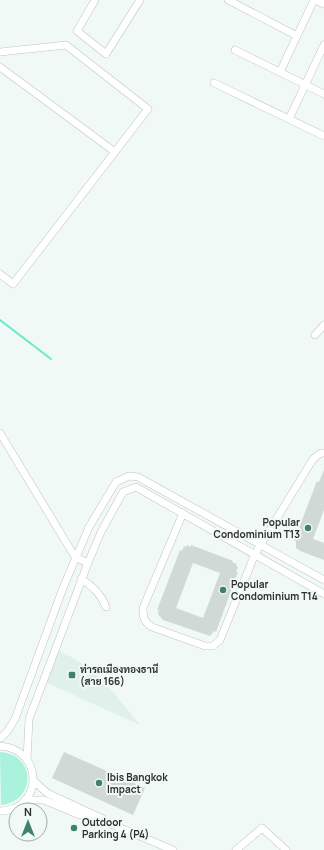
<svg xmlns="http://www.w3.org/2000/svg" width="324" height="850" viewBox="0 0 324 850" font-family="Manrope,Sarabun,sans-serif">
  <style>
    .built { fill: #e0f1eb }
    .green { fill: #a9f3dc }
    .lines { fill: none; stroke-linecap: round; stroke-linejoin: round }
    .stream { stroke: #66ebc8; stroke-width: 2 }
    .building { fill: #d1d9d6; fill-rule: evenodd }
    .street-casing { stroke: #bec5c3; stroke-width: 8 }
    .street { stroke: #fff; stroke-width: 7 }
    .poi-dot { fill: #41806f; stroke: #f1f9f7; stroke-width: 1.5 }
    .labels { text-anchor: middle; dominant-baseline: central; stroke-width: 4; stroke-linejoin: round; paint-order: stroke }
    .poi-label { font-size: 10px; font-weight: bold; fill: #2d302f; stroke: #f1f9f7; text-anchor: start }
  </style>
  <rect width="100%" height="100%" fill="#f1f9f7"/>
  <path class="built" d="M58,650l19,10 26,20 37,45 -93,-42z"/>
  <path class="green" d="M0,752c36,2 37,49 1,53z"/>
  <g class="lines">
    <path class="stream" d="M0,320l51,39"/>
  </g>
  <path class="building" d="M324,470v40l-11,29 11,4v17l-24,-9 -4,-3v-7h-2l23,-60 2,1z
    M187,545l4,2v-2l42,16 -1,1 5,2 -1,2 2,1 -2,4 2,1 -22,60 -2,-1 -4,5 -47,-16 -5,-6 1,-4h-2l23,-60 2,1 2,-5 2,1zM193,563l27,10 -17,45 -27,-10z
    M64,752l81,36 -12,27 -81,-37z"/>
  <g class="lines">
    <g class="street-casing">
      <path id="street" d="M95,0l-18,31 29,23 34,-54
        M228,0l69,36
        M315,0l9,4
        M235,50l89,44
        M0,52l66,-7 82,64 -135,175 -13,-10
        M0,67l115,85
        M280,72l34,-72
        M214,83l110,53
        M289,119l35,-74
        M315,335l9,-10
        M0,433l75,124 13,6
        M183,513l-40,95c0,10 1,14 9,19l53,19h8l7,-6 35,-86 58,-95 8,-6h3
        M81,579c12,7 20,15 25,28
        M0,738l7,-6 8,-13 48,-131 26,-61 27,-45 13,-6 9,1 186,103
        M0,746c45,3 43,65 0,65
        M27,760l2,-41 59,-156 13,-31 22,-40 13,-5 188,107
        M33,780l14,13 56,26
        M25,800h19l36,15 36,11 57,24
        M236,850l26,-22 24,22"/>
    </g>
    <use href="#street" class="street"/>
  </g>
  <g class="poi-dot">
    <circle cx="308" cy="528" r="4"/>
    <circle cx="223" cy="590" r="4"/>
    <rect x="68" y="671" width="8" height="8" rx="2"/>
    <circle cx="99" cy="783" r="4"/>
    <circle cx="74" cy="828" r="4"/>
  </g>
  <g class="labels">
    <g class="poi-label">
      <text x="300" y="522" text-anchor="end">Popular<tspan x="300" dy="12">Condominium T13</tspan></text>
      <text x="231" y="584">Popular<tspan x="231" dy="12">Condominium T14</tspan></text>
      <text x="80" y="669">ท่ารถเมืองทองธานี<tspan x="80" dy="12">(สาย 166)</tspan></text>
      <text x="107" y="777">Ibis Bangkok<tspan x="107" dy="12">Impact</tspan></text>
      <text x="82" y="822">Outdoor<tspan x="82" dy="12">Parking 4 (P4)</tspan></text>
    </g>
  </g>
  <g transform="translate(28 822)"><circle r="19" fill="#f1f9f7" stroke="#a3a9a7"/>
  <path d="M0-3L7 15L0 10L-7 15Z" fill="#41806f"/>
  <text y="-6" font-size="11" font-weight="bold" text-anchor="middle" fill="#2d302f">N</text>
  </g>
</svg>
